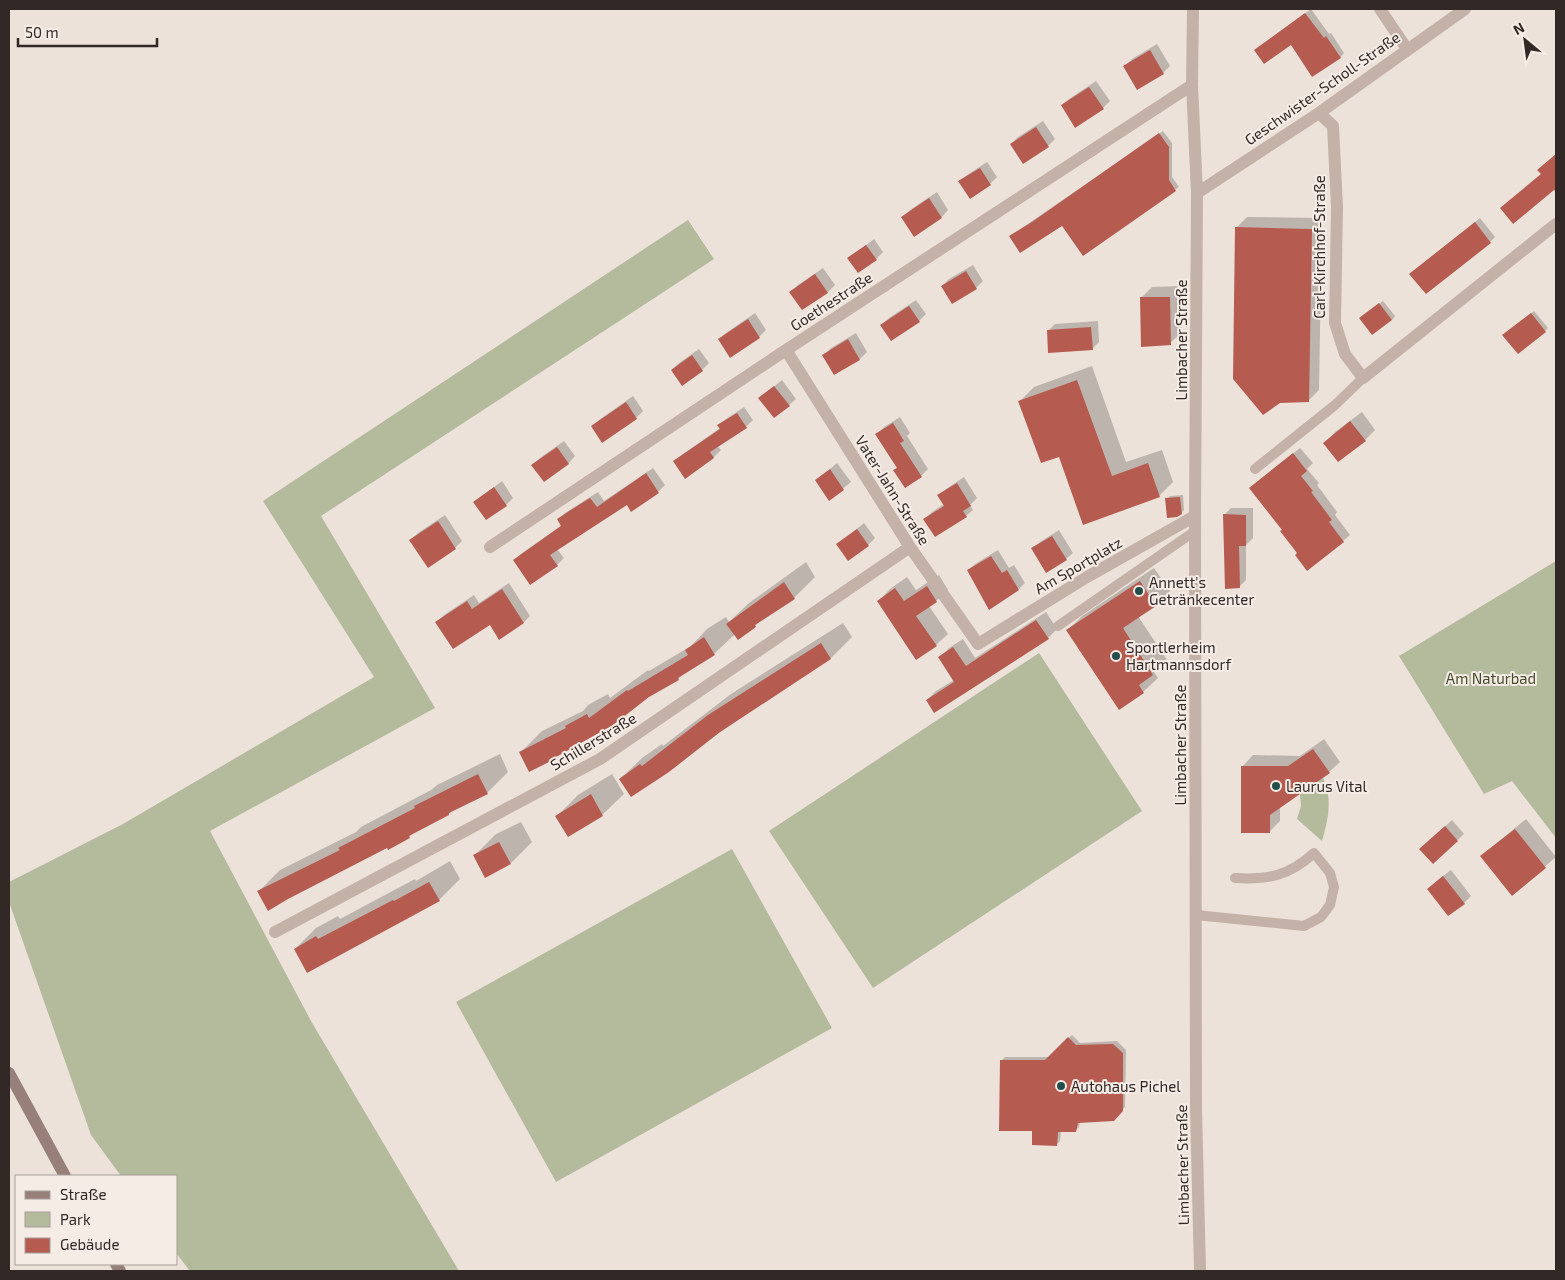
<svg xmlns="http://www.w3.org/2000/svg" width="1565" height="1280" viewBox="0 0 1565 1280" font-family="'Exo 2',sans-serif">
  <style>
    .green { fill: #b4ba9c }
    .shadow { fill: #0003 }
    .building { fill: #b55b50 }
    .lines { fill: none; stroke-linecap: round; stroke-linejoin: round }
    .lane { stroke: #c4b1a8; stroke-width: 10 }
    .street { stroke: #c4b1a8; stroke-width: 12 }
    .secondary { stroke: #97807a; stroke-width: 12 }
    .poi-dot { fill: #224d4a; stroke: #f6ece6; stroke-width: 2 }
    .labels { text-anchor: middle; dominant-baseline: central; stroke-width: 4; stroke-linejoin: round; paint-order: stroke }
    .street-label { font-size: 15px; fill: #322927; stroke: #f6ece6 }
    .poi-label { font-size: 15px; fill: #322927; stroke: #f6ece6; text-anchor: start }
    .park-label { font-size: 15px; fill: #464c2e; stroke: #f6ece6 }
  </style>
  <rect width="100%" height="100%" fill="#ede2da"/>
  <path class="green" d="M688,220l26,39 -393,257 114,192 -225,123 101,190 148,250h-269l-14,-18v-77h-55l-30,-41 -82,-233v-20l114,-58 251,-147 -111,-176z
    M1556,561v277l-44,-57 -28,13 -85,-138z
    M1039,653l103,158 -269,177 -104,-157z
    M1323,778c10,21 5,42 -1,63l-25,-22 4,-13 -1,-12z
    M732,849l100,179 -276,154 -100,-180z"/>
  <path class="shadow" d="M1311,9l18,25 2,-1 13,20 -4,5 -49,-15 -36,7z
    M1157,44l13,22 -7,7 -25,15 -13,-22 7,-7z
    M1096,81l14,20 -7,7 -41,-2 7,-7z
    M1043,121l12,18 -7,7 -25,16 -12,-18 7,-7z
    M1163,131l9,12v34l7,10 -95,67 -22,-30 -52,12z
    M987,162l10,15 -7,7 -30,-2 7,-7z
    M937,192l11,18 -6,7 -27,18 -12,-18 7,-7z
    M1247,217l75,1 -3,172 -11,11 -72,-173z
    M1480,218l15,19 -5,5 -80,32z
    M874,239l9,13 -7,7 -27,-1z
    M973,265l10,16 -7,7 -34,-2 7,-7z
    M823,268l12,17 -7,7 -25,17 -12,-17 7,-7z
    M1180,286l1,47 -11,10 -29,-45 11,-11z
    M916,300l10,14 -7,7 -37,4 7,-7z
    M1383,301l12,15 -3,4 -28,-5z
    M1534,311l14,17 -3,3 -38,1z
    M755,313l11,17 -7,7 -28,19 -11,-17 6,-6z
    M1098,321l1,21 -7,7 -44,-18 7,-7z
    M856,333l11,19 -7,7 -25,14 -11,-18 7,-7z
    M699,349l10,14 -7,7h-30l7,-7z
    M1092,366l34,96 36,-12 11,32 -14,14 -99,-41 -40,-54 14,-14z
    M782,380l14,19 -7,6 -29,-7z
    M633,396l10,15 -7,7 -44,9 7,-7z
    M744,407l9,13 -7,7 -29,19 4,4 -7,7 -28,20 -11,-15 7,-7 38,-27 -1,-2 7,-7z
    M1362,412l13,18 -10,10 -40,3 10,-11z
    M900,417l10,16 -3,3 21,33 -7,7 -16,10 -7,-19 -21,-33 7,-7z
    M564,441l11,15 -6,7 -25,18 -11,-16 7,-7z
    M1300,448l13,15 -6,6 12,14 -2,2 20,27 -2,3 15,20 -7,6 -45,12 -15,-23 -26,-48z
    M837,463l14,19 -22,18 -13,-19z
    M653,468l12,17 -7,7 -31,11 -70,46 7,9 -7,7 -42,-4 6,-7 41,-29 -4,-5 7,-7 33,-21 6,9z
    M964,477l13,21 -7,7 3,5 -7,6 -41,3 7,-7 12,-8 -5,-8 7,-7z
    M502,481l11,17 -7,7 -20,13 -11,-16z
    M1183,495l1,15 -3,3 -14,-14 3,-3z
    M1231,508h22v30l-7,7v35l-7,7 -15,-72z
    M445,515l17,26 -7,7 -44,-8 7,-7z
    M864,523l11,15 -7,7 -30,-1z
    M1059,530l14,23 -7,6 -33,-10 7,-7z
    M998,550l11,18 5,-3 11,18 -6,6 -50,-19 6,-6z
    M806,562l9,15 -21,21 -32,21 -7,7 -20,8 -21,20 -29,18 -7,7 -157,73 21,-21 41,-20 5,-6 20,-11 2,4 38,-28 1,1 42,-25 16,-17 19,-12 3,5 20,-19z
    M1154,568l16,23 -14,14 -18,11 29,44 -13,12 4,6 -15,14 -24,16 -51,-78 14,-14z
    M939,575l9,15 -12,11 -7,5 19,28 -12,11 -57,-44 11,-12 17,-12 9,13z
    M509,583l21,33 -6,6h-87l7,-7 30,-20 5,8z
    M1046,612l11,17 -9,9 -121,62 9,-9 18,-11 -14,-23 9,-9 14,-9 12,19z
    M843,623l9,14 -21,21 -139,93 -72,28 22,-21 20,-14 1,2 68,-52z
    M1324,739l16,23 -11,10 -49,34v15l-11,11 -26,-66 10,-11 47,1z
    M500,754l8,18 -21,21 -34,16 -4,5 -34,17 -6,6 -21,9 -129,45 21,-21 76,-38 5,-5 70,-37 6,-5z
    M612,774l12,20 -22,21 -34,21 -11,-20 21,-21z
    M1526,819l30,38 -44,37 -30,-38 11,-10z
    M1452,820l12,14 -31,29 -5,-21z
    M521,822l11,20 -21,21 -36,-8 21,-21z
    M450,861l10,18 -21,21 -144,49 21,-21 22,-12 2,3 75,-40 1,2z
    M1451,870l20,26 -7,7 -29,-21z
    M1072,1035l8,8 37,-2 9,9 -1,57 -12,13 -33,1 -1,6 -3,3 -15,1 -1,10 -3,3 -24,-14 -31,-70 3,-3h45z"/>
  <path class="building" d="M1305,13l19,25 2,-2 15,22 -29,19 -21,-32 -27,19 -10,-14z
    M1150,50l14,24 -27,16 -14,-24z
    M1089,87l15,22 -29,19 -14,-23z
    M1036,127l13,20 -26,17 -13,-20z
    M1159,133l10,14v33l7,11 -93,65 -21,-30 -42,27 -11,-17 23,-14z
    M1556,154v38l-2,-2 -41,34 -13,-16 41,-34 -4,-4z
    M980,168l11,17 -21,14 -12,-18z
    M929,198l13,20 -28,19 -13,-20z
    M1475,222l16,21 -65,51 -17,-20z
    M1235,227l77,2 -3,173 -29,1 -17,12 -30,-36z
    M866,245l11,15 -19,13 -11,-15z
    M966,271l11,18 -25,15 -11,-18z
    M815,274l13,19 -26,17 -13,-18z
    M1140,297h30l1,48 -30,2z
    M1379,303l13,17 -20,15 -13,-17z
    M909,306l11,16 -29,19 -11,-16z
    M1531,313l15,19 -28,22 -16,-19z
    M748,319l12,19 -30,20 -12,-19z
    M1091,327l2,23 -45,3 -1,-23z
    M848,339l12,21 -26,15 -12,-20z
    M692,355l11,16 -21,15 -11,-16z
    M1077,380l35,96 36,-13 12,34 -77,28 -24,-68 -18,6 -23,-62z
    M774,386l16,20 -16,12 -16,-20z
    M626,402l11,17 -35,24 -11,-17z
    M737,413l10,15 -37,24 4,6 -29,21 -12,-18 47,-32 -3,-4z
    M1350,421l16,20 -28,21 -15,-19z
    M893,423l11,18 -4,2 22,34 -17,11 -12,-18 4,-2 -22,-34z
    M557,447l12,17 -25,18 -13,-17z
    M1293,453l14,18 -6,5 12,15 -2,1 21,28 -3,2 15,20 -37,29 -12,-16 2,-2 -17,-22 2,-1 -33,-42z
    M830,469l14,21 -15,11 -14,-21z
    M646,473l13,20 -28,19 -4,-7 -77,50 8,11 -28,19 -17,-25 48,-34 -4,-7 17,-11 16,-10 7,9z
    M957,483l14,23 -8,5 4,6 -32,20 -12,-18 21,-13 -7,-11z
    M494,487l13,19 -21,14 -13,-18z
    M1180,497l2,17 -5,3 -10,1 -2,-20z
    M1223,514l23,1v31h-7l1,42 -15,1z
    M438,521l18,28 -28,19 -19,-28z
    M857,529l12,17 -21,15 -12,-17z
    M1052,536l15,24 -21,13 -15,-25z
    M991,556l11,17 5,-3 12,20 -30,20 -22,-40z
    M1140,581l16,25 -33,22 30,47 -14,10 5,8 -25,17 -53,-80z
    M784,582l11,17 -40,26 1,2 -18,13 -12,-16z
    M927,586l10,16 -21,14 21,30 -21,14 -39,-59 18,-13 9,13z
    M502,589l22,34 -25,17 -9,-15 -37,24 -18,-27 32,-21 5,8z
    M1036,620l13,19 -115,74 -8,-13 28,-18 -16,-25 15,-10 13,19z
    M704,637l11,18 -37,23 1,2 -30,17 -36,28 -57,32 1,1 -28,14 -10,-20 47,-24 -1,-2 22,-12 2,4 38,-28 1,1 60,-36 -3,-5z
    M821,643l10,16 -111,73 -51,40 -38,25 -12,-18 21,-15 2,2 66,-51z
    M1313,749l17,24 -60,42v18h-29v-67h47z
    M478,774l10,20 -39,19v2l-40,21 1,2 -22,12 -1,-2 -99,51 -20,12 -11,-20 83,-41 -2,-2 77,-40 -1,-2z
    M591,794l12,22 -35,21 -13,-21z
    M1445,826l13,15 -25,23 -14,-15z
    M1515,829l31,39 -34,28 -32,-40z
    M499,842l12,22 -26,14 -12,-23z
    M1443,876l22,28 -17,12 -21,-27z
    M429,882l11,19 -133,72 -13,-24 22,-13 2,3 75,-39 1,1z
    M1068,1037l8,8 37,-1 10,9v58l-9,10 -36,2 -2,9h-18l-1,14 -25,-1v-14h-33l1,-71h45z"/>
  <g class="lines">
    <path class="lane" d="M1255,469l80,-64 28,-27
      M1058,626l137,-95
      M1196,915l108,11 17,-9 9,-12 4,-18 -4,-14 -16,-20c-25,23 -46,27 -79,25"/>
    <path class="street" d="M1193,9l-1,76 5,108 -2,323 1,592 4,163
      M1380,9l27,40
      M1319,113l14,13 4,81 -2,116 10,31 18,24 193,-154
      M1197,193l122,-80 146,-104
      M786,350l124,197 68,97 109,-67 108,-61
      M490,547l296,-197 406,-265
      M275,932l325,-173 310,-212"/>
    <path class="secondary" d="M9,1073l56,103
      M116,1264l4,7"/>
  </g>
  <g class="poi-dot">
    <circle cx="1139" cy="591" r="5"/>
    <circle cx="1116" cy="656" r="5"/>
    <circle cx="1276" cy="786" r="5"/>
    <circle cx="1061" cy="1086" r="5"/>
  </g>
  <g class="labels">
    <g class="street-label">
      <text transform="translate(1322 88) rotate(-35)">Geschwister-Scholl-Straße</text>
      <text transform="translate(1319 247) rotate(-90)">Carl-Kirchhof-Straße</text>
      <text transform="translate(831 301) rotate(-33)">Goethestraße</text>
      <text transform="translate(1181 340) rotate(-90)">Limbacher Straße</text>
      <text transform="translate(893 490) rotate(58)">Vater-Jahn-Straße</text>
      <text transform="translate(1078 565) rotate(-30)">Am Sportplatz</text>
      <text transform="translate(593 741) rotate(-31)">Schillerstraße</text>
      <text transform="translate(1180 745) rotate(-90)">Limbacher Straße</text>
      <text transform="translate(1182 1165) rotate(-91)">Limbacher Straße</text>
    </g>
    <g class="poi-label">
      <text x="1149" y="582">Annett's<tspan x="1149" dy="17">Getränkecenter</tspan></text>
      <text x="1126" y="647">Sportlerheim<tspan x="1126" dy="17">Hartmannsdorf</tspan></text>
      <text x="1286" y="786">Laurus Vital</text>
      <text x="1071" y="1086">Autohaus Pichel</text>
    </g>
    <g class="park-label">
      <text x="1491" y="678">Am Naturbad</text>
    </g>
  </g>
  <rect width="1565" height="1280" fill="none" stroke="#322927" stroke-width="20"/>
  <rect x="15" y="1175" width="162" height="90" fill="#f6ece6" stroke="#a89e9a"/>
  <rect x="25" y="1191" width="25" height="8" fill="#97807a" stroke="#a89e9a"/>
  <text x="60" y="1200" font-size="15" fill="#322927">Straße</text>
  <rect x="25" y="1212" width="25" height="15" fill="#b4ba9c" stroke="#a89e9a"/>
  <text x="60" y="1225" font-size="15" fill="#322927">Park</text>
  <rect x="25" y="1238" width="25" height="15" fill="#b55b50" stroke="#a89e9a"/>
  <text x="60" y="1250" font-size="15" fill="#322927">Gebäude</text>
  <g transform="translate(1525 40) rotate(331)" stroke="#f6ece6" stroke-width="4" paint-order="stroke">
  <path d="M0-4L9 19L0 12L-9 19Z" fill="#322927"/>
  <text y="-8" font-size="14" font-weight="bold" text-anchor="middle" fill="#322927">N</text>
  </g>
  <path d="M18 38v8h139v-8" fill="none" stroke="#322927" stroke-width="2.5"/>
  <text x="25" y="38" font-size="15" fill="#322927" stroke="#f6ece6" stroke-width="4" paint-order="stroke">50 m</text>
</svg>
